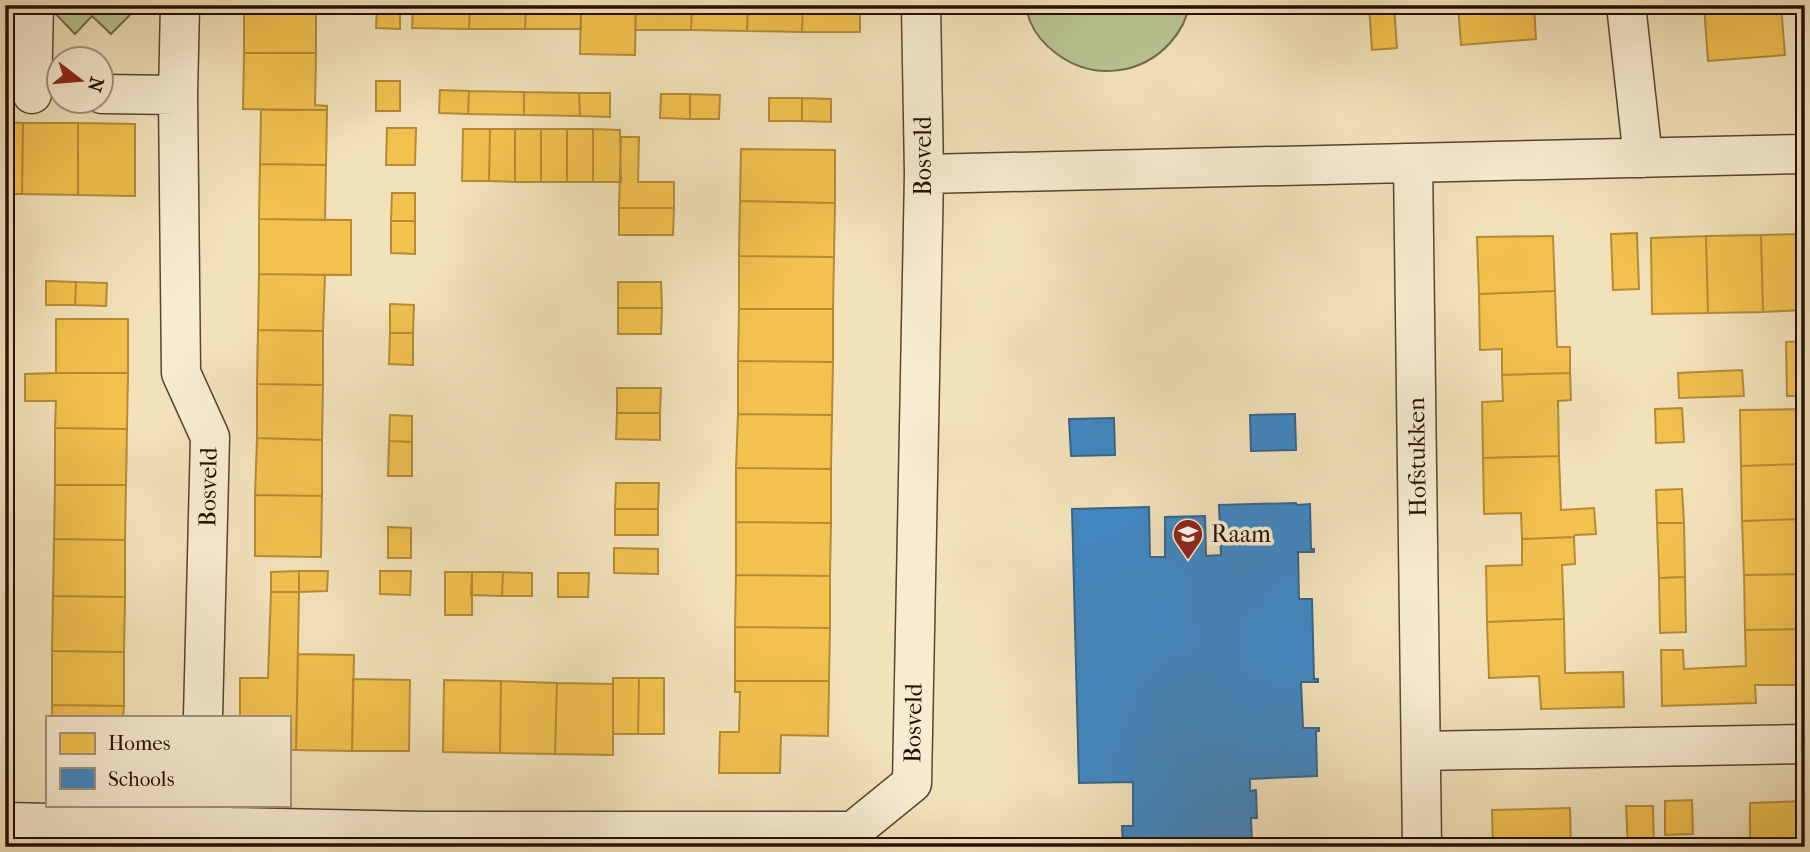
<svg xmlns="http://www.w3.org/2000/svg" width="1810" height="852" viewBox="0 0 1810 852" font-family="'IM FELL French Canon',serif">
  <style>
    .green { fill: #b8c491; stroke: #70694b; stroke-width: 2 }
    .homes { fill: #f2c14e; stroke: #b58b38; stroke-width: 2 }
    .schools { fill: #3f88c5; stroke: #38638b; stroke-width: 2 }
    .lines { fill: none; stroke-linecap: round; stroke-linejoin: round }
    .street-casing { stroke: #5a4332; stroke-width: 41 }
    .street { stroke: #f7ecd2; stroke-width: 38 }
    .labels { text-anchor: middle; dominant-baseline: central; stroke-width: 7; stroke-linejoin: round; paint-order: stroke }
    .street-label { font-size: 24px; fill: #270e05; stroke: #f7ecd2 }
    .poi-label { font-size: 24px; fill: #270e05; stroke: #f7ecd2; text-anchor: start }
  </style>
  <rect width="100%" height="100%" fill="#f2e2ba"/>
  <filter id="stains"><feTurbulence type="fractalNoise" baseFrequency=".00286" numOctaves="4"/><feColorMatrix values="0 0 0 0 .2 0 0 0 0 .09 0 0 0 0 .02 0 0 0 .5 -.17"/></filter>
  <radialGradient id="worn" r=".72"><stop offset=".6" stop-color="#630" stop-opacity="0"/><stop offset="1" stop-color="#630" stop-opacity=".3"/></radialGradient>
  <path class="green" d="M55,5l84,1 -28,28 -19,-18 -17,18 -24,-25z
    M1026,5h163c-2,14 -10,28 -19,38 -30,33 -78,37 -113,11 -11,-8 -22,-20 -27,-33 -2,-5 -3,-11 -4,-16z"/>
  <path class="homes" d="M244,5h72v48h-72z
    M377,5h23v24l-24,-1z
    M413,5h57l-1,24 -57,-1z
    M470,5h56l-1,24h-56z
    M526,5h55v24h-56z
    M581,5h55l-1,50 -55,-1z
    M636,5h56l-1,25h-56z
    M692,5h56l-1,26 -56,-1z
    M748,5h55l-1,27 -55,-1z
    M803,5h57v27h-58z
    M1369,5h25l3,43 -25,2z
    M1458,5h76l2,34 -75,6z
    M1704,5h77l4,50 -77,6z
    M244,53h72l-1,52 12,1v4l-84,-1z
    M376,81h24v30h-24z
    M440,90l29,1 -1,23 -29,-1z
    M469,91l55,1v23l-56,-1z
    M524,92l55,1 1,23 -56,-1z
    M579,93h31v24l-30,-1z
    M661,94h29v25l-30,-1z
    M690,94l30,1 -1,24h-29z
    M769,98h33v23h-33z
    M802,98l29,1v23l-29,-1z
    M261,110h66l-1,55 -66,-1z
    M5,122l18,1 -1,71h-17z
    M23,123h55v72l-56,-1z
    M78,123l57,1v72l-57,-1z
    M387,128h29l-1,37h-29z
    M463,129h27l-1,52h-27z
    M490,129h25v53l-26,-1z
    M515,129h26v53h-26z
    M541,129h26v53h-26z
    M567,129h26v53h-26z
    M593,129l27,1 1,52h-28z
    M621,137h18l-1,45h36v26h-55z
    M741,149l94,1v53l-95,-2z
    M260,164l66,1 -1,55 -66,-1z
    M392,193h23v28h-24z
    M740,201l95,2 -1,54 -95,-1z
    M619,208h55l-1,27h-54z
    M259,219l92,1v55l-92,-1z
    M391,221h24v33l-24,-1z
    M1637,233l2,56 -26,1 -2,-56z
    M1805,234v76l-42,2 -2,-77z
    M1761,235l2,77 -55,1 -2,-77z
    M1553,236l2,55 -76,3 -2,-57z
    M1706,236l2,77 -56,1 -1,-76z
    M739,256l95,1 -1,52h-94z
    M259,274l66,1 -2,56 -65,-1z
    M46,281l30,1 -1,23h-29z
    M76,282l31,1 -1,23 -31,-1z
    M618,282h43l1,26h-44z
    M1555,291l2,56h13v26l-68,2v-26l-22,1 -1,-56z
    M390,304l24,1 -1,28h-23z
    M618,308h44l-1,26h-43z
    M739,309h94v53l-95,-1z
    M56,319h72v54h-72z
    M258,330l65,1v54l-66,-1z
    M390,333h23v32l-24,-1z
    M1805,341v55h-18l-1,-54z
    M738,361l95,1 -1,53 -94,-1z
    M1742,370l2,26 -65,2 -1,-25z
    M56,373h72l-1,56 -72,-1 1,-27h-31v-27z
    M1570,373l1,27 -13,1 1,55 -76,2 -1,-56 21,-1 -1,-26z
    M257,384l66,1 -1,55 -65,-2z
    M617,388h44l-1,25h-43z
    M1682,408l2,34 -28,1 -1,-34z
    M1805,409v55l-64,2 -1,-56z
    M617,413h43v27l-44,-1z
    M738,414l94,1 -1,54 -95,-1z
    M390,415l22,1v26l-23,-1z
    M55,428l72,1 -1,56h-71z
    M257,438l65,2v56l-67,-1z
    M389,441l23,1v34h-24z
    M1559,456l2,54 33,-2 2,26 -21,1 -1,2 -52,2 -1,-26 -37,1 -1,-56z
    M1805,464v55l-63,2 -1,-55z
    M736,468l95,1v54l-95,-1z
    M616,483h43l-1,26h-43z
    M55,485h71l-1,55 -71,-1z
    M1682,489l2,34h-27l-1,-33z
    M255,495l67,1 -1,61 -66,-1z
    M615,509h43v26h-43z
    M1805,519v55l-61,1 -2,-54z
    M736,522l95,1 -1,53 -94,-1z
    M1657,523h27l1,54 -26,1z
    M388,527l23,1v30h-23z
    M1574,537l1,27 -13,1 2,54 -77,3 -1,-56 36,-1v-26z
    M54,539l71,1v57l-72,-1z
    M614,548l44,1v25l-44,-1z
    M299,571h29l-1,20 -28,1z
    M299,571v21h-28v-20z
    M380,571h31l-1,24 -30,-1z
    M445,572h27v43h-27z
    M472,572h31l-1,24 -31,-1z
    M503,572l29,1v23h-30z
    M558,573h31l-1,24h-30z
    M1805,574v55l-60,1 -1,-55z
    M736,575l94,1v52l-95,-1z
    M1685,577l1,55 -26,1 -1,-55z
    M271,592h28l-3,158h-7v-33h-49v-39h28z
    M53,596l72,1 -1,55 -72,-1z
    M1564,619l1,54 58,-1 1,35 -83,2 -2,-33 -50,2 -2,-56z
    M735,627l95,1 -1,53h-94z
    M1805,629v56h-50l1,18 -94,3 -1,-56h22l1,19 62,-3 -1,-36z
    M52,651l72,1v54l-72,-1z
    M298,654l56,1 -2,96 -56,-1z
    M613,678h26l-1,56h-25z
    M639,678h25v56h-26z
    M353,679l57,1 -1,71h-57z
    M444,680l57,1 -1,72 -57,-1z
    M501,681l56,2 -2,71 -55,-1z
    M735,681h94l-1,55 -47,-1 -1,38h-61l1,-41h19l1,-40h-5z
    M557,683l56,1v71l-58,-1z
    M52,705l72,1 -1,11h-71z
    M1692,800l1,34 -28,1v-34z
    M1805,801v46h-55v-44z
    M1626,806h27l1,41h-26z
    M1570,808l1,39h-78l-1,-37z"/>
  <path class="schools" d="M1295,414l1,36 -45,1 -1,-36z
    M1114,418l1,37 -44,1 -2,-37z
    M1296,503l1,2 13,-1 1,45h3v3h-16l1,47h13l2,80h4v3h-17l2,46h16v3h-3l1,45 -67,3v12l6,-1 1,28h-6l1,25 70,-2v6h-199l-1,-21h11v-44l-54,1 -7,-274 77,-2 1,50h15v-40l40,-1 1,40 15,-1 -2,-50z"/>
  <g class="lines">
    <g class="street-casing">
      <path id="street" d="M180,5l-2,90 3,278 29,64 -7,280
        M1626,5l17,153
        M32,94l2,-89
        M102,94l76,1
        M1413,163l9,684
        M924,174l881,-20
        M1421,751l384,-7
        M5,822l225,5v20
        M230,827l193,4h430l59,-48 12,-609 -3,-169"/>
    </g>
    <use href="#street" class="street"/>
  </g>
  <defs>
    <g id="school-pin" transform="scale(1.575)"><path d="M0 17L-7.5 6A9.5 9.5 0 1 1 7.5 6Z" fill="#8f2418" stroke="#f7ecd2"/><path d="M0-5L7-2L0 1L-7-2ZM-4 1L0 2.5L4 1V4Q0 6-4 4Z" fill="#fff"/></g>
  </defs>
  <g fill-rule="evenodd">
    <use href="#school-pin" x="1188" y="534"/>
  </g>
  <g class="labels">
    <g class="street-label">
      <text transform="translate(923 156) rotate(-90)">Bosveld</text>
      <text transform="translate(1417 457) rotate(-91)">Hofstukken</text>
      <text transform="translate(208 487) rotate(-89)">Bosveld</text>
      <text transform="translate(913 723) rotate(-89)">Bosveld</text>
    </g>
    <g class="poi-label">
      <text x="1211" y="534">Raam</text>
    </g>
  </g>
  <rect width="1810" height="852" fill="none" stroke="#f2e2ba" stroke-width="28"/>
  <rect x="7" y="7" width="1796" height="838" fill="none" stroke="#270e05" stroke-width="3.5"/>
  <rect x="14" y="14" width="1782" height="824" fill="none" stroke="#270e05" stroke-width="2"/>
  <rect x="46" y="716" width="245" height="91" fill="#f7ecd2" stroke="#a49380" stroke-width="2"/>
  <rect x="60" y="733" width="35" height="21" fill="#f2c14e" stroke="#a49380" stroke-width="2"/>
  <text x="108" y="750" font-size="21" fill="#270e05">Homes</text>
  <rect x="60" y="768" width="35" height="21" fill="#3f88c5" stroke="#a49380" stroke-width="2"/>
  <text x="108" y="786" font-size="21" fill="#270e05">Schools</text>
  <g transform="translate(80 80) rotate(106)"><circle r="33" fill="#f7ecd2" stroke="#a49380" stroke-width="2"/>
  <path d="M0-5L12 26L0 18L-12 26Z" fill="#8f2418"/>
  <text y="-10" font-size="19" font-weight="bold" text-anchor="middle" fill="#270e05">N</text>
  </g>
  <rect width="100%" height="100%" filter="url(#stains)"/>
  <rect width="100%" height="100%" fill="url(#worn)"/>
</svg>
